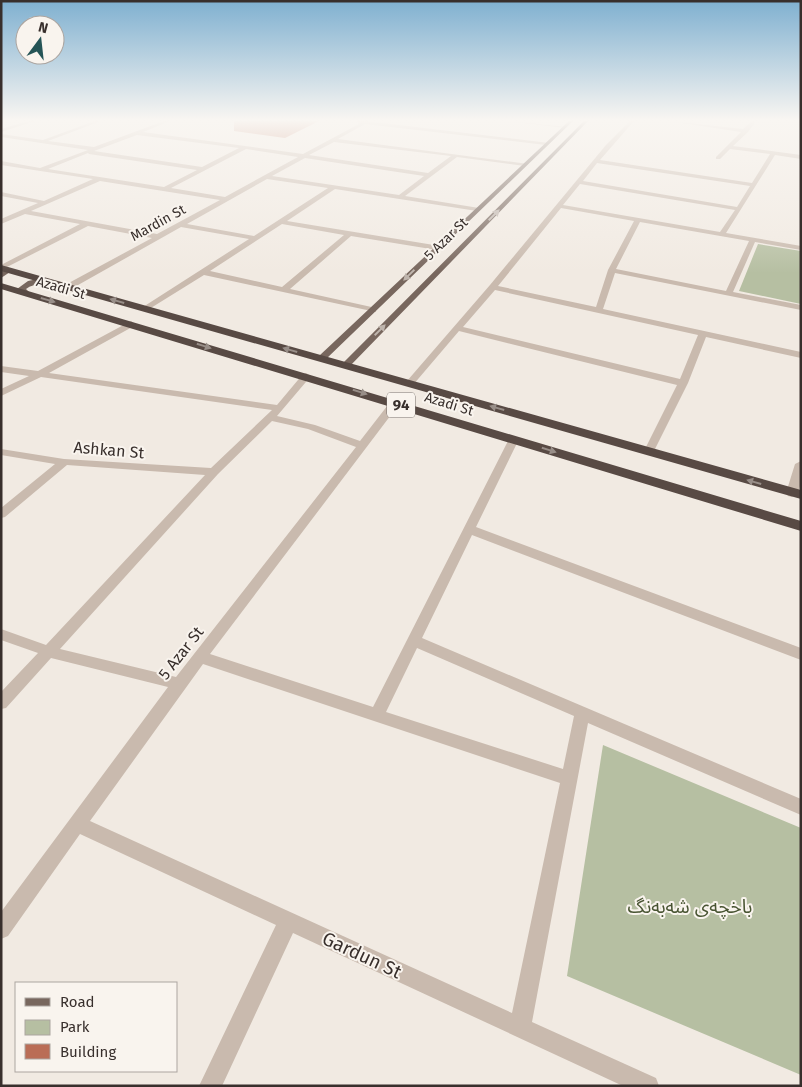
<svg xmlns="http://www.w3.org/2000/svg" width="802" height="1087" viewBox="0 0 802 1087" font-family="'Fira Sans','Noto Sans Arabic',sans-serif">
  <style>
    .green { fill: #b6bfa2 }
    .building { fill: #ba6d56 }
    .lines { fill: none; stroke-linecap: round; stroke-linejoin: round }
    .minor { fill: #c9baae; fill-rule: evenodd }
    .major { fill: #78675e; fill-rule: evenodd }
    .highway { fill: #584a44; fill-rule: evenodd }
    .oneway { fill: #bfb5ad }
    .oneway2 { fill: #988e88 }
    .labels { text-anchor: middle; dominant-baseline: central; stroke-width: 4; stroke-linejoin: round; paint-order: stroke }
    .far-street-label { font-size: 14px; fill: #382f2c; stroke: #f9f4ee }
    .shield { fill: #f9f4ee; stroke: #726a66; stroke-width: 1 }
    .shield-label { font-size: 15px; font-weight: bold; fill: #382f2c }
    .street-label { font-size: 16px; fill: #382f2c; stroke: #f9f4ee }
    .near-park-label { font-size: 19px; fill: #485432; stroke: #f9f4ee }
    .near-street-label { font-size: 19px; fill: #382f2c; stroke: #f9f4ee }
  </style>
  <rect width="100%" height="100%" fill="#f1eae2"/>
  <path class="green" d="M758,244l43,7v53l-62,-13z
    M603,745l198,83v247l-234,-99z"/>
  <path class="building" d="M234,121h85l-34,17 -51,-7z"/>
  <g class="lines">
    <path class="minor" d="M29,121h6l-34,11v-3z
      M95,121h6l-53,20 46,6 70,-26h6l-27,11 160,22 56,-30 -3,-3h9l184,22 -3,2 -181,-21 -27,15 190,25 -3,2 -68,-9 -52,39 74,12v2l-2,1 -142,-22 -48,32 153,25 1,2 -4,2 -86,-14 -61,53 86,19v4l-172,-37 -58,36h-3v-4l106,-68 -68,-12 -110,62h-6v-4l87,-47 -64,-12 -87,44v-5l79,-41 -55,-10 -24,10v-5l37,-16 -37,-7v-4l43,9 49,-22 -92,-14v-4l39,7 48,-18 -87,-13v-3l42,6zM137,135l102,13 -37,19 -108,-16zM334,142l117,14 -23,17 -119,-18zM246,149l52,8 -73,40 -54,-9zM88,153l1,1 108,16 -33,17 -116,-18zM305,158l119,18 -25,19 -127,-19zM267,179l61,9 -74,48 -67,-12zM100,181l120,19 -63,34 -126,-23zM282,224l62,11 -62,52 -72,-16z
      M508,121l59,6 -2,1z
      M630,121h4l-34,39 152,23 18,-29 -40,-5 -10,10h-4v-2l25,-25 -72,-11 74,8 9,-8h4l-8,11 -15,14 68,9v4l-26,-4 -49,78 75,13v4l-46,-8 -22,50 68,13v5l-186,-37 -12,36 198,43v6l-95,-21 -18,46 -34,68 -5,3 -5,-3 33,-66 -218,-54 -46,54h-6v-4l83,-96 116,-140zM597,163l153,23 -13,21 -154,-26zM580,184l155,26 -15,22 -157,-27zM561,208l73,13 -26,49 -12,37 -98,-21zM640,222l109,19 -23,50 -110,-22zM495,290l203,45 -18,44 -217,-52z
      M131,321l4,3 -1,2 -85,47 228,32 26,-31 3,-1 5,3 -34,40 38,9 45,16 31,-40 4,-1 5,3 -190,251 163,53 136,-268 5,-3 5,3 -43,88 325,121v12l-329,-125 -50,103 379,161v16l-213,-92 -56,299 124,56 3,8h-36l-330,-153 -71,153h-23l77,-161 -196,-91 -72,102 -7,3v-27l167,-225 -117,-29 -45,50 -5,1v-17l37,-39 -37,-13v-11l45,16 159,-170 -138,-10 -62,52 -4,1v-10l54,-44 -54,-9v-6l63,10 147,9 61,-58 -231,-33 -40,19v-7l28,-13 -28,-4v-6l37,5zM272,421l36,8 48,18 -180,230 -116,-28 158,-175zM417,648l157,68 -11,53 -177,-57zM203,664l357,119 -48,230 -422,-192z
      M801,461v22l-3,10 -6,4 -4,-1 -2,-3 9,-29z"/>
    <path class="major" d="M569,121h4l-248,239h-6v-4z
      M584,121h4l-239,246h-6v-4z
      M2,267h6l2,5 -9,6z
      M42,278l12,3c-8,5 -19,1 -28,8l4,4 -4,2 -9,-6 11,-8z"/>
    <path class="highway" d="M1,265l800,225v9l-800,-228z
      M1,283l800,238v10l-800,-242z"/>
  </g>
  <defs><path id="oneway-solid" d="M-6-.8H1V-3.2L6.5 0L1 3.2V.8H-6Z" transform="scale(1.25)"/></defs>
  <g class="oneway">
    <use href="#oneway-solid" transform="translate(494 215) rotate(-45)"/>
    <use href="#oneway-solid" transform="translate(409 275) rotate(136)"/>
    <use href="#oneway-solid" transform="translate(380 330) rotate(-45)"/>
  </g>
  <g class="oneway2">
    <use href="#oneway-solid" transform="translate(48 300) rotate(16)"/>
    <use href="#oneway-solid" transform="translate(117 301) rotate(-164)"/>
    <use href="#oneway-solid" transform="translate(204 346) rotate(17)"/>
    <use href="#oneway-solid" transform="translate(290 350) rotate(-164)"/>
    <use href="#oneway-solid" transform="translate(360 392) rotate(17)"/>
    <use href="#oneway-solid" transform="translate(497 408) rotate(-164)"/>
    <use href="#oneway-solid" transform="translate(549 450) rotate(17)"/>
    <use href="#oneway-solid" transform="translate(754 482) rotate(-164)"/>
  </g>
  <linearGradient id="sky" x2="0" y2="1"><stop stop-color="#7fb0d0"/><stop offset="0.44" stop-color="#f9f6f2"/><stop offset="1" stop-color="#f9f6f2" stop-opacity="0"/></linearGradient>
  <rect width="802" height="273" fill="url(#sky)"/>
  <g class="labels">
    <g class="far-street-label">
      <text transform="translate(158 223) rotate(-29)">Mardin St</text>
      <text transform="translate(446 239) rotate(-44)">5 Azar St</text>
      <text transform="translate(61 288) rotate(16)">Azadi St</text>
      <text transform="translate(449 404) rotate(17)">Azadi St</text>
    </g>
    <rect class="shield" x="387" y="392.5" width="28" height="25" rx="4"/>
    <g class="shield-label">
      <text x="401" y="405">94</text>
    </g>
    <g class="street-label">
      <text transform="translate(109 450) rotate(5)">Ashkan St</text>
      <text transform="translate(181 653) rotate(-52)">5 Azar St</text>
    </g>
    <g class="near-park-label">
      <text x="690" y="906">باخچەی شەبەنگ</text>
    </g>
    <g class="near-street-label">
      <text transform="translate(362 955) rotate(25)">Gardun St</text>
    </g>
  </g>
  <rect width="802" height="1087" fill="none" stroke="#382f2c" stroke-width="5"/>
  <rect x="15" y="982" width="162" height="90" fill="#f9f4ee" stroke="#aca5a0"/>
  <rect x="25" y="998" width="25" height="8" fill="#78675e" stroke="#aca5a0"/>
  <text x="60" y="1007" font-size="15" fill="#382f2c">Road</text>
  <rect x="25" y="1020" width="25" height="15" fill="#b6bfa2" stroke="#aca5a0"/>
  <text x="60" y="1032" font-size="15" fill="#382f2c">Park</text>
  <rect x="25" y="1044" width="25" height="15" fill="#ba6d56" stroke="#aca5a0"/>
  <text x="60" y="1057" font-size="15" fill="#382f2c">Building</text>
  <g transform="translate(40 40) rotate(15)"><circle r="24" fill="#f9f4ee" stroke="#aca5a0"/>
  <path d="M0-4L9 19L0 12L-9 19Z" fill="#255456"/>
  <text y="-8" font-size="14" font-weight="bold" text-anchor="middle" fill="#382f2c">N</text>
  </g>
</svg>
